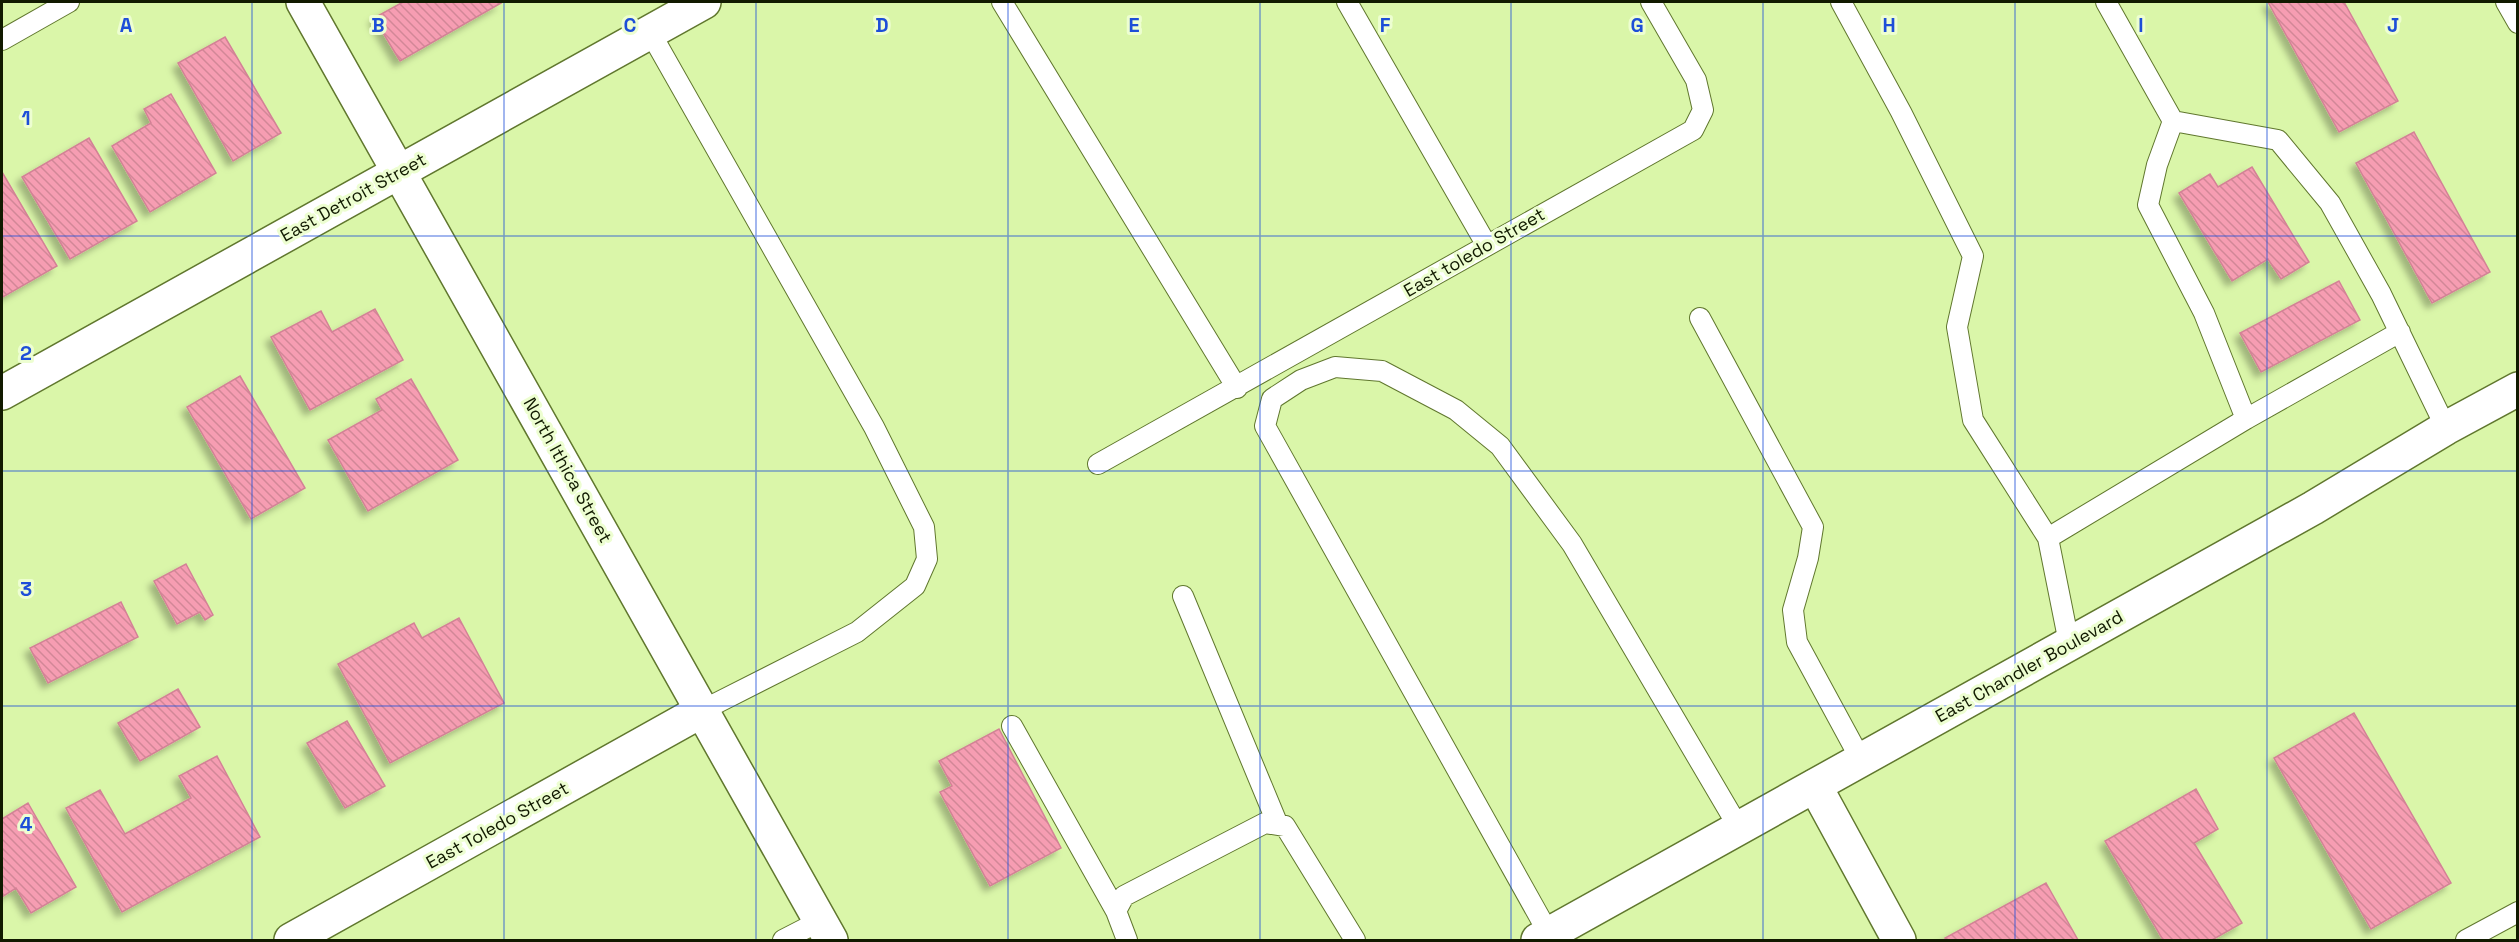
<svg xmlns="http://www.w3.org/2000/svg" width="2519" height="942" viewBox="0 0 2519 942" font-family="'Space Grotesk',sans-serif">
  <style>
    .building { fill: url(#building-back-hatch); stroke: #d38296; stroke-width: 1.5; filter: url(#shadow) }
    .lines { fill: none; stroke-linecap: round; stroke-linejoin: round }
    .service-casing { stroke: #60772e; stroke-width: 22 }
    .minor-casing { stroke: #60772e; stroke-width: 36 }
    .secondary-casing { stroke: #60772e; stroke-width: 36 }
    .service { stroke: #fff; stroke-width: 20 }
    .minor { stroke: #fff; stroke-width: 33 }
    .secondary { stroke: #fff; stroke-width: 33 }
    .grid { fill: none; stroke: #1d4ed8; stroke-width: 1.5; stroke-opacity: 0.55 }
    .labels { text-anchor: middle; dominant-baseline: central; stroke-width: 6; stroke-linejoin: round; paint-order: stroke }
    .street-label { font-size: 18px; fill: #111a00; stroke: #edfed1 }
    .grid-label { font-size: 20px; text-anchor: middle; font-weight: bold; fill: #1d4ed8; stroke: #edfed1; stroke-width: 6; stroke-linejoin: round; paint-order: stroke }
  </style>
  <defs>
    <pattern id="building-back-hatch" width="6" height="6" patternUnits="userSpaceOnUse" patternTransform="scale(1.5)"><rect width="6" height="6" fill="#f69db2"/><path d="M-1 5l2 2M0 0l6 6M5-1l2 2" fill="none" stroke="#d28797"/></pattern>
    <filter id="shadow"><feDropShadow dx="-5.5" dy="5.5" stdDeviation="3" flood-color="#0004"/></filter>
  </defs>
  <rect width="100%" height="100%" fill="#daf6a9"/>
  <path class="building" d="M403,2h97l1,1 -101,58 -26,-43z
    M2268,2h76l54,99 -59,31z
    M225,37l56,96 -48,28 -55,-98z
    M171,94l45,79 -66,39 -38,-66 39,-23 -7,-14z
    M2414,132l76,140 -58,31 -76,-140z
    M89,138l48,83 -67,38 -48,-82z
    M2252,167l57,95 -28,17 -13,-20 -36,22 -53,-88 31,-19 8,13z
    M2,172l55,94 -54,31 -1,-3z
    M2339,281l21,39 -99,52 -21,-39z
    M375,309l28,51 -93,50 -39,-73 50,-26 11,21z
    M240,376l65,112 -54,31 -64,-112z
    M411,379l47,81 -90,51 -40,-71 54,-30 -6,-11z
    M186,564l27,51 -8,5 -5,-8 -23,12 -23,-43z
    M121,602l17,35 -90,46 -18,-35z
    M459,618l45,85 -114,60 -52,-99 76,-41 8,15z
    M178,689l22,38 -60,34 -22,-38z
    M2354,713l97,170 -80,46 -97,-171z
    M347,721l38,65 -40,22 -38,-65z
    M999,729l62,119 -71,38 -50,-94 12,-6 -13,-25z
    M217,756l43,81 -138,75 -56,-104 34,-18 25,44 66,-36 -12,-22z
    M2196,789l22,40 -24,14 48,80 -30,17h-49l-58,-99z
    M28,803l48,84 -45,26 -15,-25 -14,9v-78z
    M2046,883l32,57h-132l-1,-2z"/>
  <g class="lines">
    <g class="service-casing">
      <path id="service" d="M1002,2l235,386
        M1347,2l139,242
        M1841,2l60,110 72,144 -16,71 16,93 75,118 21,105
        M2106,2l67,119 -16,44 -9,40 56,108 42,106 154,-87
        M2506,2l12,21
        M650,32l224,395 50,100 3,32 -12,27 -58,46 -154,78
        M2,40l67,-38
        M2173,121l105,19 52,63 51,91 65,134
        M1700,318l113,209 -5,31 -15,52 4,32 64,118
        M1098,464l595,-334 10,-20 -7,-30 -45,-78
        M2048,538l198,-119
        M1183,596l95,229
        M1012,726l104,185
        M1549,934l-284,-508 7,-27 29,-19 34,-13 47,4 74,39 44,36 72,98 167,284
        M783,940l37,-19
        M1127,940l-11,-29 8,-15 141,-73 20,3 70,114
        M2466,940l52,-28"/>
    </g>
    <g class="minor-casing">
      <path id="minor" d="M303,2l528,938
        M2,393l702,-391
        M1815,786l84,154
        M291,940l412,-230"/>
    </g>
    <g class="secondary-casing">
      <path id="secondary" d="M1538,940l775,-432 133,-80 72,-39"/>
    </g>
    <use href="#service" class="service"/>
    <use href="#minor" class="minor"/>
    <use href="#secondary" class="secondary"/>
  </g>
  <path class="grid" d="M252,2v938M504,2v938M756,2v938M1008,2v938M1260,2v938M1511,2v938M1763,2v938M2015,2v938M2267,2v938M2,236h2516M2,471h2516M2,706h2516"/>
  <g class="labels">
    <g class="street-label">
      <text transform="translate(353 197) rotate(-29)">East Detroit Street</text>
      <text transform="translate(1474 252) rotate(-30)">East toledo Street</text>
      <text transform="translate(568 470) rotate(61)">North Ithica Street</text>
      <text transform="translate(2029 666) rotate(-29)">East Chandler Boulevard</text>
      <text transform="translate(497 825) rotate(-29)">East Toledo Street</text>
    </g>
  </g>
  <g class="grid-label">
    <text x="126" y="32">A</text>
    <text x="378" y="32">B</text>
    <text x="630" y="32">C</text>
    <text x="882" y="32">D</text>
    <text x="1134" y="32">E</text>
    <text x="1385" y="32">F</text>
    <text x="1637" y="32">G</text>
    <text x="1889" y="32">H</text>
    <text x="2141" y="32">I</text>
    <text x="2393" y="32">J</text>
    <text x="26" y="125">1</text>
    <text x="26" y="360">2</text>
    <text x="26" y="596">3</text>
    <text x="26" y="831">4</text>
  </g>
  <rect width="2519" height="942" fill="none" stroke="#111a00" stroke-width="6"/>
</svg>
